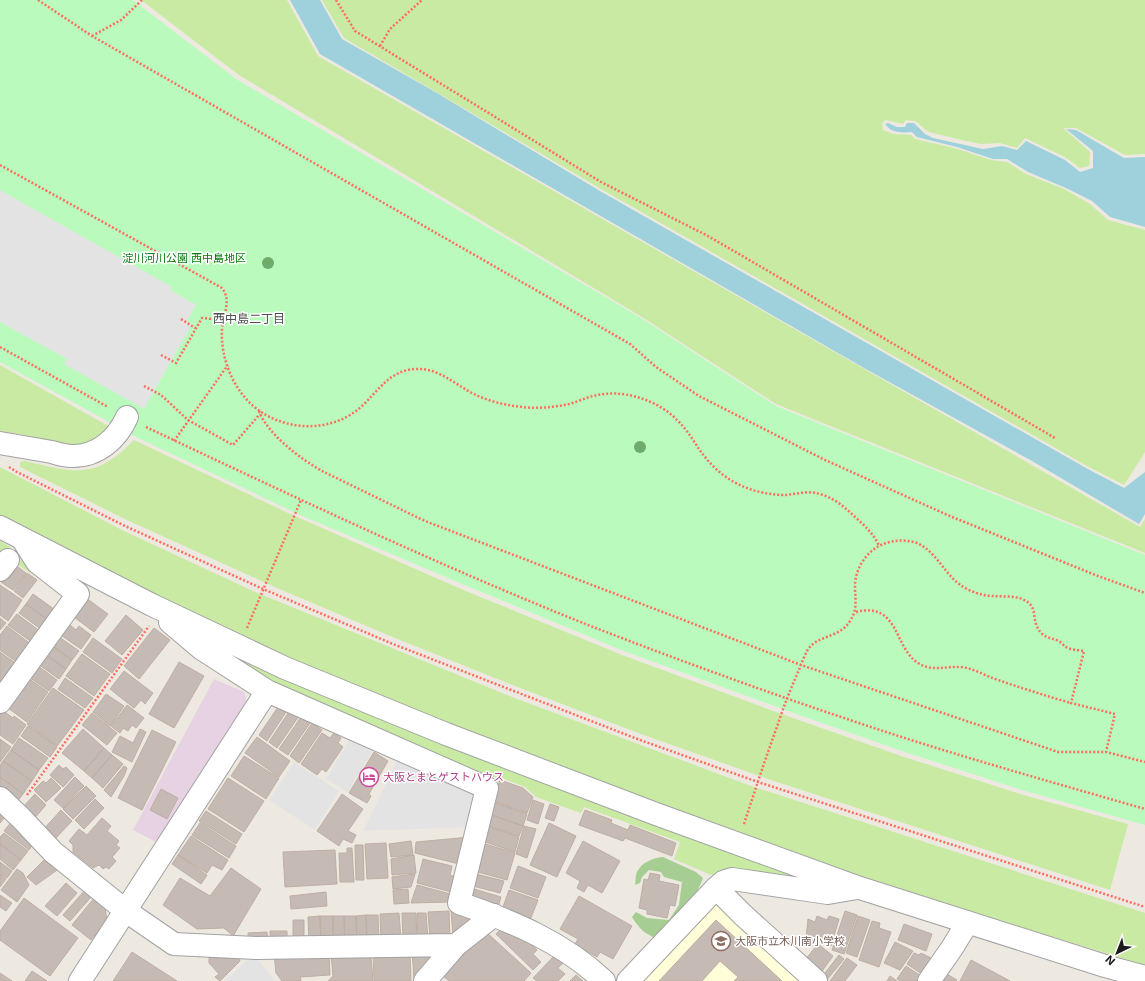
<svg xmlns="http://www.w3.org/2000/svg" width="1145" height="981" viewBox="0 0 1145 981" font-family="Inter,'Noto Sans JP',sans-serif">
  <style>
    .industrial { fill: #e7d2e3 }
    .education { fill: #fffed8 }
    .grass { fill: #c8eaa3 }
    .forest { fill: #a6ce93 }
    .park { fill: #bafbbd }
    .parking { fill: #e3e3e3 }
    .water { fill: #9fd1dd }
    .building { fill: #c5bab4; stroke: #bfaea2 }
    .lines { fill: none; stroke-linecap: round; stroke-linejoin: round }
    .minor-casing { stroke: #a2a2a2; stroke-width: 24 }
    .path { stroke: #fe6d61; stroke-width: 2.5; stroke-dasharray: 2 2; stroke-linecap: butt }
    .minor { stroke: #fff; stroke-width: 22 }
    .tree { fill: #6fac6c }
    .labels { text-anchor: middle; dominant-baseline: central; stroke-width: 3; stroke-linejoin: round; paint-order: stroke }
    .park-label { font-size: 11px; fill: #087b0e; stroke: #fff }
    .hotel-label { font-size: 11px; fill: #b23c85; stroke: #fff; text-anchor: start }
    .education-label { font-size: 11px; fill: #785e54; stroke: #fff; text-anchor: start }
    .neighbourhood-label { font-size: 12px; fill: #4e4e4e; stroke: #fff }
  </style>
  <rect width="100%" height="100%" fill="#ede9e0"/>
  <path class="industrial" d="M214,679l30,13 3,10 -18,30 -73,110 -23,-12z"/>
  <path class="education" d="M717,901l92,80h-166z"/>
  <path class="grass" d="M141,0h146l31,56 822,471 5,-8v34l-369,-149 -134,-87 -403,-242z
    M322,0h823v154l-20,1 -49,-27h-13l27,24 -1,14 -9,2 -15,-11 -40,-19 -8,10 -17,-5 -19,1 -24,-5 -28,-7 -14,-11 -9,-1 -3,4 -17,-4 -4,3 1,7 10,4 18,1 4,4 39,9 37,12 16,2 19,12 38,15 26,15 18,16 37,10v222l-21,33 -37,-19 -486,-277 -257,-151z
    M0,365l110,62 -4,7 -23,12 -39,-5 -19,-6 -25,-4z
    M134,440l154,73 173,76 161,66 154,57 125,44 119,38 108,30 -18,66 -342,-111 -127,-45 -121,-46 -125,-50 -118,-50 -150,-68 -107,-53v-5l5,-1c26,6 57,17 82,1 10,-5 19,-14 27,-22z
    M0,467l124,64 129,60 139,57 125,51 234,87 394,127v52l-174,-53 -112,-37 -112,-39 -243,-91 -255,-103 -249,-126z
    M0,541l10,6 13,15 16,11 -2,4 -37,-24z
    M220,650c102,43 203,87 305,126 92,35 185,68 278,100l-1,5 -78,-10 -13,4 -37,-16 6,-17 -96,-35 -3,6 -45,-16 -11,-10 -26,-10h-10l-217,-92z"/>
  <path class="forest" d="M663,857l33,15 7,6c-8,23 -30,42 -46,60 -12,-3 -19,-11 -25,-21l4,-5 11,6 22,2 10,-15 3,-23 -18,-5 -3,-5 -12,-2 -7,7 -2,6 -5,2c1,-4 0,-9 2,-13 5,-10 16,-14 26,-15z"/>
  <path class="park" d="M0,0h133l103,79 405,239 135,88 369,149v270l-123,-35 -120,-39 -114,-40 -164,-60 -162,-67 -162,-69 -162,-77 -138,-76z"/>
  <path class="parking" d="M0,190l172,97 -2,3 26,15 -9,16 5,3 -48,85 -80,-45 3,-5 -67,-37z
    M350,739l22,12 -24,41 -22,-13z
    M397,761l84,35 -11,31 -107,4z
    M294,762l45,29 -24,39 -46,-30z
    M253,954l22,27h-50z"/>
  <path class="water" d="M290,0h30l22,39 95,54 163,98 486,277 38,20 21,-16v42l-6,10 -107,-63 -168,-93 -544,-314z
    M888,123l9,4h8l2,-4h7l11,11 8,4 50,11 19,-3 15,4 9,-9 39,19 15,12 13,-4v-17l-27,-22 10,1 48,28 21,-1v70l-35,-10 -18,-16 -26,-13 -38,-16 -21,-13h-14l-36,-12 -40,-10 -5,-5c-10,1 -21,1 -27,-8z"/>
  <path class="building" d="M14,564l12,9 -13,17 -12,-8z
    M27,573l10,7 -14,18 -9,-7z
    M0,585l22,15 -14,21 -8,-6z
    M33,594l25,18 -7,10 -25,-18z
    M86,598l22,16 -14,18 -24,-18z
    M26,604l23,17 -7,9 -23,-17z
    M17,614l24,18 -8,11 -25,-18z
    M126,615l17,15 -21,25 -17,-14z
    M0,618l6,5 -6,7z
    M66,622l10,8 3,-4 12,9 -10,14 -23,-16z
    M7,626l25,19 -14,18 -18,-13v-15z
    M154,628l16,12 -31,39 -15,-13z
    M58,636l21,15 -7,9 -21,-15z
    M93,638l29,21 -10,14 -29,-21z
    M51,645l21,15 -6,9 -21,-15z
    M0,652l18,13 -18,21z
    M45,654l21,15 -7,10 -21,-15z
    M82,654l28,20 -16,22 -28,-20z
    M179,662l25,14 -30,52 -25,-14z
    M34,663l23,17 -8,11 -23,-16z
    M124,671l29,22 -8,11 -4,-4 -7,8 -24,-19z
    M25,676l23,16 -21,30 -23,-17z
    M65,678l28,20 -8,10 -27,-19z
    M53,688l31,22 -27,36 -30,-22z
    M106,694l18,12 -14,20 -17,-14z
    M127,705l17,13 -8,10 -4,-3 -4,6 -5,-3 -3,5 -9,-7z
    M278,707l8,5 -19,29 -8,-6z
    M2,710l11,8 1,-2 12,9 -13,19 -13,-9v-22z
    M290,710l9,6 -22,32 -8,-6z
    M92,713l25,20 -10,12 -25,-20z
    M301,717l9,6 -22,32 -9,-6z
    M312,723l10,7 -23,33 -9,-7z
    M28,726l29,21 -7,10 -29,-21z
    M83,729l21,19 -20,23 -22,-18z
    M140,729l6,3 -14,30 -20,-10 8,-16 13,7z
    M152,730l24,12 -34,68 -24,-12z
    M322,733l8,5 4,-5 7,5 -3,5 5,4 -17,25 -4,-3 -5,6 -16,-11z
    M257,737l33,24 -11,16 -34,-24z
    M19,738l29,20 -9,12 -28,-20z
    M0,739l11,8 -11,15z
    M104,748l8,7 -20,23 -8,-7z
    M11,750l28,20 -7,11 -29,-20z
    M374,752l14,9 -19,33 2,2 -4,7 -18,-10z
    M112,755l11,9 -20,24 -11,-10z
    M244,756l35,22 -13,21 -35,-23z
    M3,761l29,20 -9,13 -23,-17v-12z
    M59,765l4,4 3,-2 8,8 -11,12 -13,-12z
    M124,766l3,2 -3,8 -13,21 -7,-7z
    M0,777l23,17 -6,8 -17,-13z
    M75,777l9,9 -21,22 -9,-8z
    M51,778l10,10 -15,14 -12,-12 9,-9 3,2z
    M228,778l36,23 -20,31 -36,-23z
    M500,780l23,8 10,9 -6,16 -34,-12z
    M86,786l10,10 -23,23 -10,-10z
    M161,789l17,9 -11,21 -17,-9z
    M35,794l11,11 -14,16 -9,-14z
    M342,794l21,15 -15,22 8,4 -4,8 -9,-4 -4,7 -22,-15z
    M95,799l9,9 -20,21 -9,-9z
    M533,800l11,4 -6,20 -11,-4z
    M493,802l34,12 -4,12 -34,-12z
    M0,804l6,12 -6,7z
    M550,804l9,3 -5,14 -9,-3z
    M61,810l11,11 -19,20 -11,-10z
    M585,810l27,10 -1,3 17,7 2,-5 46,18 -4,13 -47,-18 -2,3 -44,-16z
    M206,811l36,23 -6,10 -37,-23z
    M489,814l34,12 -4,10 -34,-11z
    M102,818l9,8 -4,5 12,10 -3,4 4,3 -8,9 4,4 -7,8 -3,-2 -3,2 -4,-4 -6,3 -20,-16v-7l-4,-4 10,-12 8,6z
    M13,820l22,21 -6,9 -25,-19z
    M200,823l36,23 -7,12 -37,-23z
    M549,823l27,13 -19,41 -27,-12z
    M486,826l33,11 -4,15 -33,-11z
    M524,826l12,3 -9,29 -11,-4z
    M4,833l24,18 -7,9 -21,-16v-7z
    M191,836l37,24 -6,10 -10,-5 -5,8 -29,-18z
    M470,837l-7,28 -48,-12 1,-11z
    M411,841l2,14 -22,2 -2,-13z
    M583,841l37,20 -18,32 -14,-8 -4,7 -7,-4 3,-7 -14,-8z
    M386,843l2,35 -21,1 -2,-35z
    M482,843l33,10 -8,27 -33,-9z
    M0,844l21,16 -8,10 -13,-11z
    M355,845h8l1,35h-8z
    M347,848h5l2,34h-14l-1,-29h8z
    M335,850l2,34 -52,3 -2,-35z
    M49,855l11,13 -24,17 -9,-8z
    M178,855l29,20 -6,9 -29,-20z
    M414,855l2,18 -24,2 -1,-16z
    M423,859l29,7 -2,9 9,3 -4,15 -38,-10z
    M0,862l12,9 -5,7 -7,-5z
    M518,866l28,11 -8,21 -28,-10z
    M231,868l30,21 -28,47 -9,-8 -27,1 -34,-24 17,-27 30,18z
    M17,869l6,4 6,12 -12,17 -16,-12z
    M472,873l32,8 -4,12 -31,-8z
    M650,873l10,2 -1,6 20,4 -4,21 -5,-1 -3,13 -20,-4v-4l-8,-2 5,-29 4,1z
    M0,874l6,5 -6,8z
    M415,874l-4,13 -18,2 -1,-12z
    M66,883l11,10 -20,23 -12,-10z
    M417,885l37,10 -3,7 -40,1z
    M408,889l1,14 -15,1 -1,-14z
    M474,889l27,8 -3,10 -26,-7z
    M85,890l7,6 -22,25 -7,-6z
    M509,890l29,10 -8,20 -28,-10z
    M326,892l1,14 -36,3 -1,-13z
    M0,895l12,8 -6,8 -6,-4z
    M579,896l53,30 -19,33 -13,-7 -3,5 -22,-13 3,-5 -18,-10z
    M95,897l9,6 3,17 -16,20 -19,-15z
    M24,898l54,40 -28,38 -50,-36v-9z
    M451,910l26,5 -24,22z
    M449,911l1,27 -20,1 -2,-27z
    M845,911l12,4 -13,39 -12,-4z
    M399,913l2,27 -20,1 -1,-27z
    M402,913h14l1,28h-14z
    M417,913h9l2,27 -10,1z
    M366,915h12l1,27h-12z
    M366,915l1,27h-10l-1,-26z
    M320,916h13v27l-12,1z
    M320,916l1,28h-12l-1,-27z
    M333,916h11l1,27h-12z
    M344,916h12l1,26 -12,1z
    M817,916l10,4 2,-4 10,3 -8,27 -25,-8 2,-19 7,3z
    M858,916l12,4 -13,37 -11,-4z
    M293,920h11v24h-11z
    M716,920l66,61h-48l4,-4 -18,-16 -18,20h-43z
    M872,921l8,2 -1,5 12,4 -12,35 -20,-7z
    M904,924l28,10 -6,17 -28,-11z
    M504,926l14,13 4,-3 15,14 -4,4 8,8 -8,8 -37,-36z
    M270,931h17v15h-16z
    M485,931l46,42 -7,8h-75l-6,-5 10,-20 5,4z
    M267,932l1,14 -19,1 -1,-14z
    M895,942l18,9 -13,19 -16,-7z
    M818,944l15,12 -13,18 -15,-14z
    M412,950l28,5 -21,24h-5z
    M410,951l1,30h-37l-1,-29z
    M132,952l45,29h-64z
    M329,952l1,23 -30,2 1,4h-19l-6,-8 -2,-20z
    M331,953h10l1,5 29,-1 2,24h-45l5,-5z
    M914,953l5,2 2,-2 16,8 -12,15 -18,-12z
    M209,954l30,1 1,6 -20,20 -5,-4 4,-3 -10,-11z
    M556,954l8,8 -6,6 7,6 -7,7h-21l-4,-3z
    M839,955l5,4 -18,22 -5,-3z
    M847,958l10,7 -12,16h-15z
    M971,960l39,21h-50z
    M906,966l18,12 -2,3h-21l-4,-2z
    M32,971l15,10h-22z
    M0,973l12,8h-12z
    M945,973l12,7 -1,1h-17z
    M576,975l7,6h-13z
    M890,976l7,5h-10z"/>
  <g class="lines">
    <g class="minor-casing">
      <path id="minor" d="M0,443c17,3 34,6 52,9 6,2 14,4 21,4 25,0 44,-17 54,-39
        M0,527l152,78 133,63 161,66 210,80 204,74 245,78 40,11
        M0,570l8,-10
        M170,622l32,27 65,42 220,97 -28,115c53,18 104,39 145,78
        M0,702l78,-108 -41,-32 -12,-19
        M0,798l21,20 32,34 73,59 48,33 82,4 200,-3
        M716,888l27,27 73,66
        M80,981l187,-290
        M425,981l31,-36 38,-30
        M628,981l88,-93 7,-6 9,-3 96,14 29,-5
        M929,981l23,-33 16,-26"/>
    </g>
    <path class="path" d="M38,0l54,36 538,308 26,23 43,29 126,64 127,57 146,59 47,17
      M336,0l19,31 246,151 107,54 347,202
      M92,36l29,-16 21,-20
      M380,46l10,-17 32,-29
      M0,165l222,123c10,13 1,26 0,41 -2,33 15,70 44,86 30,17 70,15 96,-9 17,-16 28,-36 54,-37 23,-1 38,15 58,25 12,6 26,10 40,12 18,3 37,2 55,-2 8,-2 16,-6 24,-8 15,-4 32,-3 47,2 14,4 29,13 39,24 8,8 14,18 20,27 11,16 25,29 41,36 14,7 31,10 46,10 10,-1 20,-4 30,-2 15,3 28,13 39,24 10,9 19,17 24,29
      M181,319l14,9
      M0,347l108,60
      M161,355l15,8 26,-45 21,2
      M144,386l17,9 27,25 45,25 27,-31
      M259,411c8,23 44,50 65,61l101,49 376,144 257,87h48l39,10
      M146,427c146,69 292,138 442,198 95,37 192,72 289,104 88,29 178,54 268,80
      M174,441l54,-76
      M9,467l8,5 108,54 138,63 130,55 126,49 121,47 118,42 387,125
      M856,612c43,-11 38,36 62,51 14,9 27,3 42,4 14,1 25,9 38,13 24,8 48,16 73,23
      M247,628l54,-128
      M27,795l122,-169
      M744,824c11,-34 22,-67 34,-100 6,-19 13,-36 21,-54 2,-6 5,-13 8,-19 10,-17 32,-12 43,-30 8,-12 5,-22 5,-35 0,-17 11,-34 26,-41 11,-5 24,-6 36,-2 22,10 28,35 50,46 8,4 17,7 26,7 10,1 24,-1 33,5 10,6 7,14 10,23 5,14 13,13 23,17 3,2 5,5 7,6 5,3 12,3 18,4l-13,52 44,11 -9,38"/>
    <use href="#minor" class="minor"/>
  </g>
  <g class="tree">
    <circle cx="268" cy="263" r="6"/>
    <circle cx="640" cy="447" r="6"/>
  </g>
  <defs>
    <g id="hotel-ring" transform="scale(1)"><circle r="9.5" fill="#fff" stroke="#d1479c" stroke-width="1.5"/><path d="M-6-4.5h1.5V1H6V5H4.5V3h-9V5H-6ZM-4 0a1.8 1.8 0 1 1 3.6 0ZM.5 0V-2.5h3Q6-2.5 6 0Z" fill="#d1479c"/></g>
    <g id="school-ring" transform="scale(1)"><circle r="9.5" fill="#fff" stroke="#8d6e63" stroke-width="1.5"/><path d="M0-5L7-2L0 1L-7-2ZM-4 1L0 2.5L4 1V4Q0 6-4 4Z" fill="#8d6e63"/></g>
  </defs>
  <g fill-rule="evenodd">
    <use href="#hotel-ring" x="369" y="777"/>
    <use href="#school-ring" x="721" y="941"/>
  </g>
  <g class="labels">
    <g class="park-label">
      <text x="184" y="258">淀川河川公園 西中島地区</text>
    </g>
    <g class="hotel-label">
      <text x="383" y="777">大阪とまとゲストハウス</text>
    </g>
    <g class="education-label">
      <text x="735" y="941">大阪市立木川南小学校</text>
    </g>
    <g class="neighbourhood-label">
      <text x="249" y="318">西中島二丁目</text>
    </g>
  </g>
  <g transform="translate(1117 953) rotate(223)" stroke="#ffffff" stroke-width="3" paint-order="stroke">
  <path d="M0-3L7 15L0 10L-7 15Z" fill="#1b1b1b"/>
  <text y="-6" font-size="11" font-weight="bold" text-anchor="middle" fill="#1b1b1b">N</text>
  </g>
</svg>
